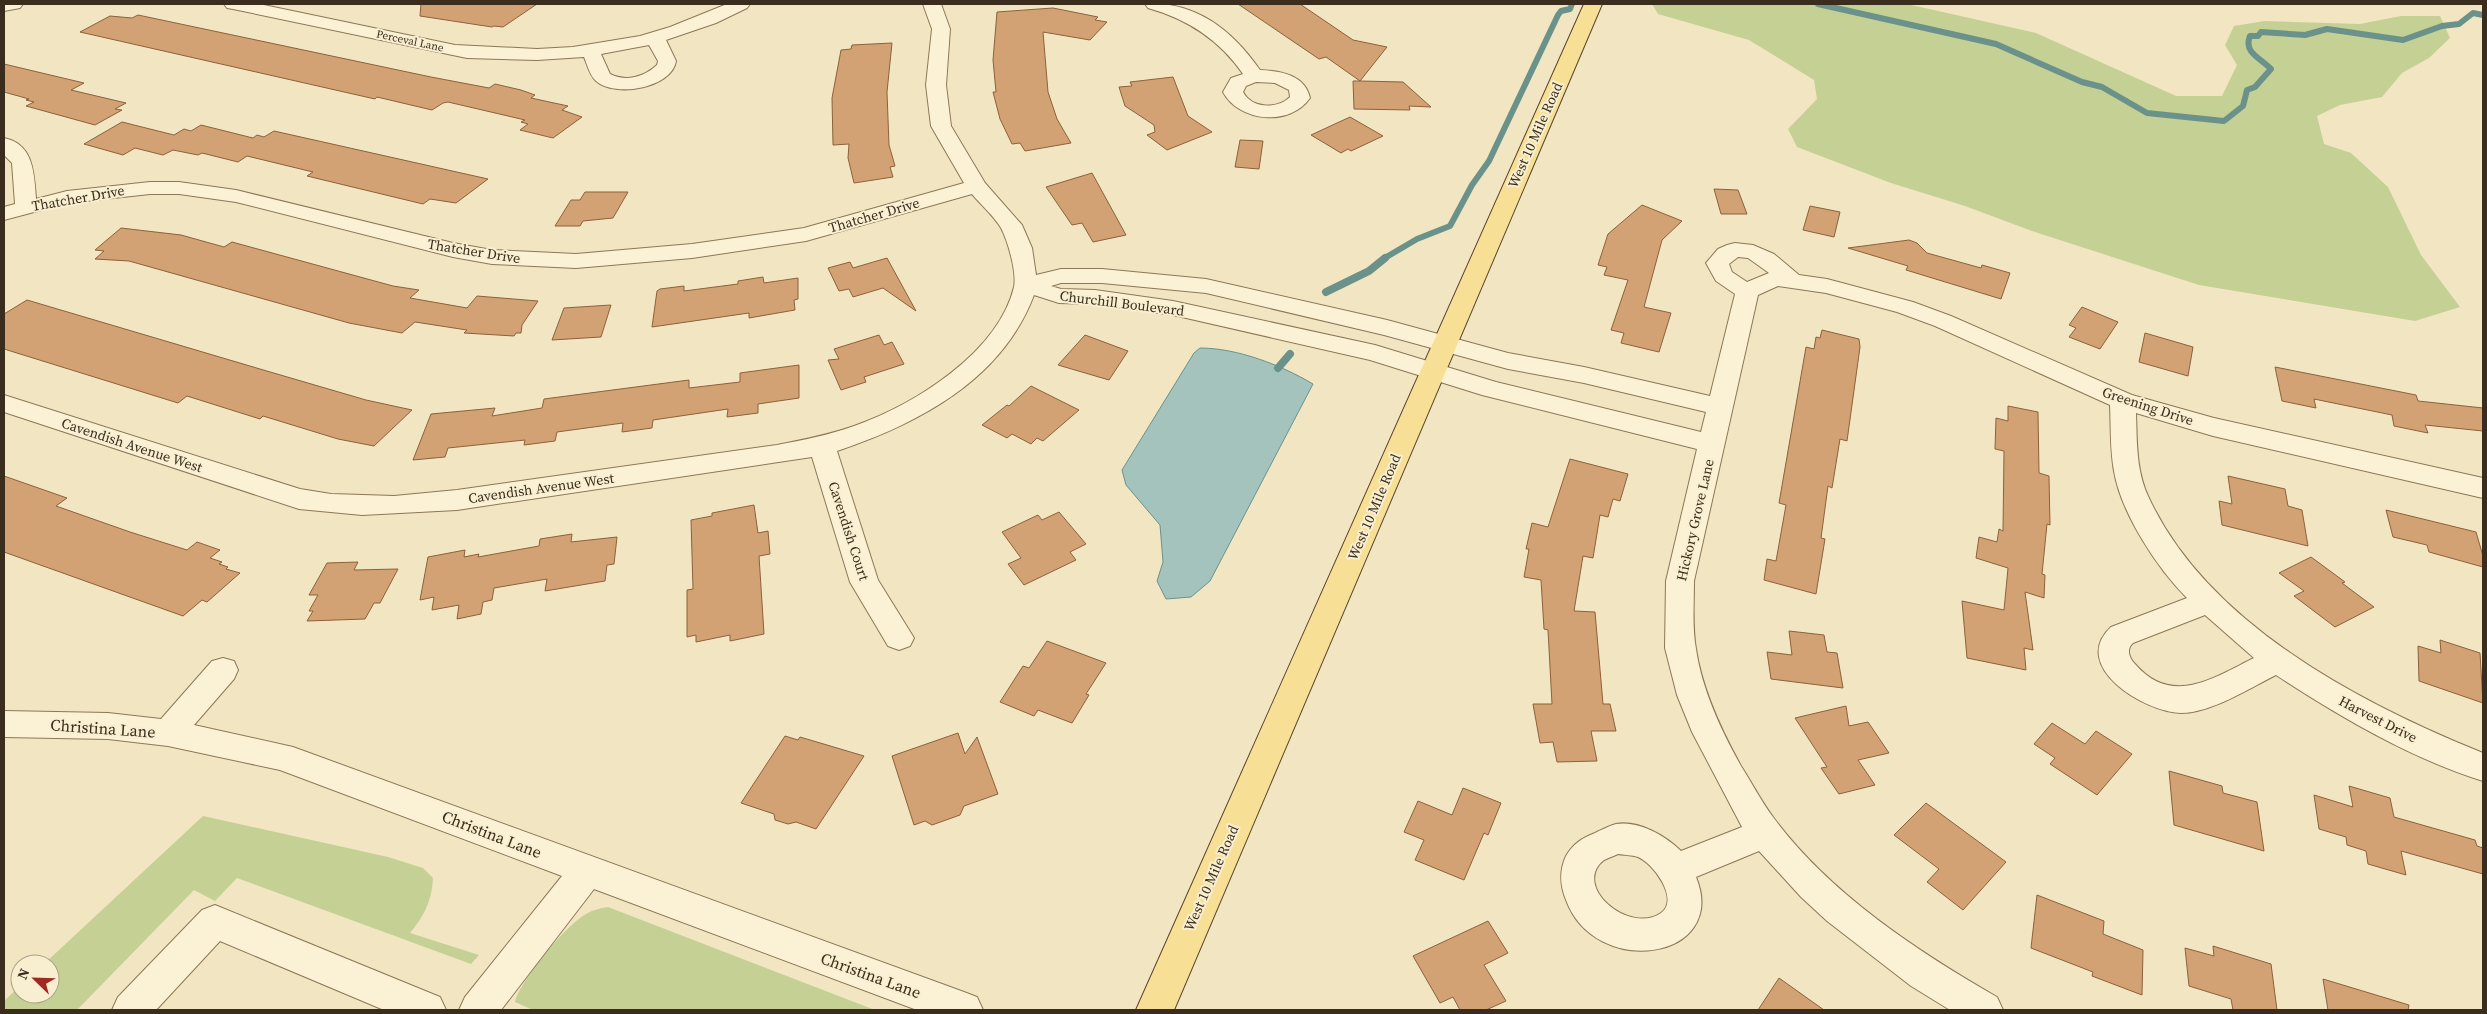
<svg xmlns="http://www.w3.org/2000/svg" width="2487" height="1014" viewBox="0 0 2487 1014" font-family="'Source Serif 4',serif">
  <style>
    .green { fill: #c5d094 }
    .water { fill: #a4c3bc; stroke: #6a928b }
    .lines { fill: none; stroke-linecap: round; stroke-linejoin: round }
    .stream-far1 { stroke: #6a928b; stroke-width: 6 }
    .stream { stroke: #6a928b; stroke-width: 8 }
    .building { fill: #d2a274; stroke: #8d613b }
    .minor-casing { stroke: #8c7757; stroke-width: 2 }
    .major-casing { stroke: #59442c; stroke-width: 2 }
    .minor { fill: #fbf2d5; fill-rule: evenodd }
    .major { fill: #f7e096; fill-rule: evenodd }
    .labels { text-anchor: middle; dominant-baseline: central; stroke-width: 4; stroke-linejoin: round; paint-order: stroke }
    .far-street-label { font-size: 11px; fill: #3b2d1d; stroke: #f8efd1 }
    .street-label { font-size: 14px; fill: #3b2d1d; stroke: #f8efd1 }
    .near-street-label { font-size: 16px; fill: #3b2d1d; stroke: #f8efd1 }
  </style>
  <rect width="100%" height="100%" fill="#f1e6c1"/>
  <path class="green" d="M1652,4h255l129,29 140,63h46l15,-31 -12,-20 9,-19 31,-5 95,3 41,-8h39l10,22 -21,20 -27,15 -20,24 -42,8 -23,11 7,28 27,9 37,34 33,68 39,52 -45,14 -216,-36 -164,-53 -70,-26 -74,-23 -94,-36 -9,-18 29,-30 -3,-19 -65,-40 -91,-26z
    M203,816l185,41 35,11 10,10c-1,23 -9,38 -23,55l69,22 -8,9 -234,-86 -22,23 -21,-11 -117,120h-73v-9l16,-15v8h30v-30h-6z
    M608,907l267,103h-342l-18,-8c6,-22 51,-77 71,-88 7,-4 14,-6 22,-7z"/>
  <path class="water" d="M1200,348c37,0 81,17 113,36l-103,197 -19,16 -25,2 -9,-18 6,-19 -3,-37 -34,-40 -4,-15 72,-117z"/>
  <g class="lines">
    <path class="stream-far1" d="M1818,4l178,40 86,38 20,5 45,26 77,8 19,-15 4,-16 8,-3 16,-18c-10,-11 -28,-16 -21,-33h8l3,-4 44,3 22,-6 76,11 39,-14 17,-2 14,-11 10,2
      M1383,259l34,-20 33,-13 22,-41 17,-24 69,-146 3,-4 9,-2 2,-5"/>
    <path class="stream" d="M1326,292l43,-21 16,-13
      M1278,368l12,-14"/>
  </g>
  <path class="building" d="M421,4h116l-34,23 -9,-1 -2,1 -72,-11z
    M1238,4h62l53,36 34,7 -27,34 43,1 28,25 -22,-1 1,4 -56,-1 -1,-28h7l-34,-24 -7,2z
    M1053,8l45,9 -3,3 12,2 -17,18 -47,-8 5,60 9,27 14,24 -46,8 -5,-8 -8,1 -12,-25 -7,-27h3l-3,-32 4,-48z
    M138,15l293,62 58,11 6,-4 26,6 14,5 -4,3 37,8 -6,4 20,7 -29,21 -33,-8 8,-6 -7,-2 4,-2 -77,-18 -5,1 -11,7 -55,-13 -2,2 -295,-67 30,-16 22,2z
    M892,43l-5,49 2,53 6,21 -5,1 3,10 -39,6 -6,-25 1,-14 -16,1 -1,-47 9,-48 10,-1 1,-4z
    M4,64l80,19 -13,7 55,13 -11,6 7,1 -27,15 -69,-19 8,-4 -8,-2 3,-1 -25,-7z
    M1173,77l15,39 24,16 -45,18 -20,-15 8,-3 -1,-7 -29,-19 -6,-19 13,-1 -2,-4z
    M1350,117l33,19 -32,15 -3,-2 -7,4 -30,-18z
    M122,122l52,13 10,-6 7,2 10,-6 52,13 4,-3 7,2 10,-6 214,48 -32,24 -26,-4 -7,5 -116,-28 6,-4 -66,-16 -9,6 -36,-9 -4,2 -25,-5 -10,5 -28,-7 -12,7 -39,-11z
    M1240,140l23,1 -4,28 -24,-2z
    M1092,173l34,62 -33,7 -11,-19 -10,2 -26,-38z
    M1714,189l24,1 9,24h-26z
    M585,192h43l-15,26 -30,3 -3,5h-25l16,-26h9z
    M1642,205l40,16 -20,19 -18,67 27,6 -12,39 -38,-9 3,-10 -13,-3 17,-50 -24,-5 3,-8 -9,-2 10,-31z
    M1810,206l30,6 -6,25 -31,-7z
    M121,228l60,7 43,12 8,-5 161,44 26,4 -9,8 57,10 10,-12 61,5 -16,24 -1,8h-5l-2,3 -50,-3 3,-3 -52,-8 -13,11 -53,-10 -220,-62 -34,-2 9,-8 -9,-1z
    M1909,240l8,3 10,10 54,15 1,-3 28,8 -9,26 -95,-29 2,-4 -60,-18z
    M887,258l29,53 -33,-23 -30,9 -4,-8 -10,2 -11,-23 22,-6 3,6z
    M763,277l1,6 34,-5v21l-4,1 1,10 -46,8v-5l-97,14 5,-36 3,-2 24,-3v5l54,-7v-3z
    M27,300l233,69 106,31 46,10 -38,36 -36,-7 -75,-23 -3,3 -73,-23 -9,7 -174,-54v-35z
    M611,305l-10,32 -49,3 12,-32z
    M2082,307l36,15 -18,27 -31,-12 7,-9 -7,-3z
    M1822,330l37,9 1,8 -13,94 -7,-2 -8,49 -4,-2 -7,52 4,1 -9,55 -52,-14 3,-21 9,2 10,-56 -7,-2 27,-156 8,2 2,-12 4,1z
    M2145,333l48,14 -5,29 -49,-14z
    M879,335l5,10 8,-3 12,22 -40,13 2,5 -25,8 -13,-30 11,-1 -5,-10z
    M1085,335l43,16 -19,29 -51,-15z
    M799,365v33l-41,6v9l-31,4 1,-8 -75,11 -1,8 -30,4 1,-9 -66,9 -2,9 -31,4 1,-5 -77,8 -3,9 -32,3 18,-46 64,-6 -3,8 50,-8 2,-9 145,-19v8l51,-6v-9z
    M2275,367l141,28 2,6 65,7v23l-58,-6 3,8 -34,-7 -2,-11 -78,-16 2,9 -34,-7z
    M1031,386l48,24 -36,31 -6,-3 -6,6 -19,-10 -5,4 -25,-13 25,-20 2,1z
    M2008,406l30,6 1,61 10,3 1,49 -3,-1 -5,50 3,1 -1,23 -19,-6 8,58 -9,-2 2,22 -59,-12 -5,-57 42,9 4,-42 -32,-10 3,-21 18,5 2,-13 4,2 1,-80 -9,-2 1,-31 12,3z
    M1570,459l58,15 -8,27 -7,-2 -5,18 -8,-2 -7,43 -10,-2 -9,55 21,1 8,92h7l6,27h-25l6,30 -40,1 -4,-20 -13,1 -7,-39h19l-4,-74 -4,-1 -3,-49 -17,-3 5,-28h-3l6,-26 16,4z
    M4,476l63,22 -11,8 74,26 57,18 10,-8 23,8 -10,8 12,4 -3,2 9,3 -2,2 14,4 -33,29 -5,-2 -19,16 -179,-64z
    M2228,476l57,13 3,17 14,4 6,36 -86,-21 -3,-24 13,3z
    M754,505l4,28 10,-2 2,23 -11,2 5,78 -34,7v-6l-34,7v-7l-9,2v-47l6,-1 -2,-69 21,-4v-3z
    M2386,510l90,22 7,24v11l-54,-15 -2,-7 -34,-8z
    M1059,512l27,32 -16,8 6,8 -52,25 -16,-21 13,-6 -19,-26 36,-17 4,5z
    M572,534l-1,8 46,-5 -3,27 -7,1 -2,16 -60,10 2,-12 -53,9 -2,12 -9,2 -2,12 -24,5 2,-14 -27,5 2,-13 -14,3 8,-43 37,-7 -1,7 15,-3 -1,3 61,-11 1,-7z
    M2311,557l34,25 -3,1 32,24 -39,20 -41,-31 10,-5 -25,-18z
    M358,562l-4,8 44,-1 -18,34h-6l-9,16 -58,2 6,-10h-4l9,-16h-9l18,-32z
    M1789,631l35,4 3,17 10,1 6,35 -72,-9 -4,-27 25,3z
    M2440,640l40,13 3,50 -64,-22 -1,-35 23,7z
    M1047,641l59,22 -20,31 3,1 -17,28 -34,-13 -4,6 -34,-14 23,-36 6,2z
    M1846,706l3,20 19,-4 21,31 -31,7 17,25 -36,9 -18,-26 6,-1 -32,-49z
    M2052,723l33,21 11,-13 36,23 -35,41 -47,-31 5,-6 -21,-14z
    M958,733l7,21 12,-17 21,57 -34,12 -4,9 -28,10 -7,-4 -11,4 -22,-69z
    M785,736l13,4 2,-3 64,19 -48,73 -20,-7 -8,2 -13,-4 -1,-6 -33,-11z
    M2169,771l53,15 1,7 34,9 7,49 -90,-26z
    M2349,786l41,12 4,19 81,23 2,6 6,2v26l-82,-23 5,24 -38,-11 -2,-13 -19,-6 -1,-8 -27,-8 -5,-34 39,12z
    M1463,788l38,15 -13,32 -4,-2 -20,47 -49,-20 9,-20 -20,-8 14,-31 34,14z
    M1926,803l80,59 -43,48 -36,-28 12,-13 -45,-34z
    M2037,895l67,26 -1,13 40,16 -1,45 -50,-19 1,-4 -62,-24z
    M1488,921l20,32 -24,12 22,36 -20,9h-26l-7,-13 -13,6 -27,-47z
    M2213,946l58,18 6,46h-44l-2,-11 -42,-13 -4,-38 29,8z
    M1779,978l45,32h-66z
    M2323,979l86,26 -1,5h-80z"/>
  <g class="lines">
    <g class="minor-casing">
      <path id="minor" d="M4,4h19l-3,4 -16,3z
        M224,4h35l196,41 82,4 36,-2 67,-11 30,-9 57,-23h23l-3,4 -31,15 -50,17 10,21c-4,27 -61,37 -80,20 -6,-5 -9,-17 -12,-24l-47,3 -70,-2 -234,-49 -6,-1zM649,45l9,16 -1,4c-13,12 -31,17 -47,9l-9,-20z
        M923,4h18l9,25 -4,56 5,41 34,57 37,42 10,23 4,27 25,-6h41l104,10 181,41 121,33 76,14 126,29 25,-102 -19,-13 -10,-18 12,-14 9,-4 8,-2 18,2 21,9 25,21 28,4 86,23 38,14 181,79 82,23 269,60v20l-270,-62 -77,-23c1,28 0,57 12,83 58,127 211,207 335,257v28c-73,-23 -143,-64 -207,-106 -26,13 -65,38 -95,38 -37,-1 -112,-47 -70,-86l76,-29c-30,-30 -66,-85 -73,-127 -4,-22 -3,-44 -4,-66l-175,-79 -38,-14 -71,-19 -48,-7 -20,9 -64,286c0,23 -2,46 2,68 6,41 25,81 45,117 11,17 20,35 32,51 56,76 144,134 224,180l6,13h-53l-39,-24 -84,-65 -26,-24 -42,-46 -63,26c34,83 -101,103 -130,23 -6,-15 -7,-29 0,-44 7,-12 16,-18 29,-23 6,-3 14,-7 21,-9 23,-4 50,12 65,27l61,-24 -50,-95 -15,-37 -12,-47 1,-67 31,-132 -215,-54 -112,-35 -197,-45 -78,-11 -36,-1 -25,-8c-32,85 -116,129 -197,156l41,129 36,58 -4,8 -11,4 -11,-4 -38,-64 -38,-125 -355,53 -95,5 -63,-6 -295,-97v-17l296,94 31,5 63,2 63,-6 320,-45c26,-5 52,-10 77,-19 60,-21 144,-73 160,-139 3,-14 -6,-46 -13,-59 -7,-12 -20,-23 -29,-34l-166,47 -114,17 -116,10 -84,-4 -39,-7 -217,-55 -57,-8h-29l-82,9 -64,17v-13l11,-3 -3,-41 -8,-8v-17c30,6 30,36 32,61l31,-8 83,-9h29l57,8 217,53 39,7 84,4 116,-10 112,-16 160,-45 -33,-57 -5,-41 6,-56zM1738,257l10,1 21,15 -22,9 -15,-10 -3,-8zM1061,283h41l104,10 178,42 124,34 76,14 122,29 -5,20 -205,-50 -121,-37 -202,-44 -78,-11 -34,-1 -10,-3zM2205,615l49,43c-41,20 -82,49 -119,6 -6,-6 -9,-15 -2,-21zM1618,854c6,1 14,1 20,3 15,6 42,42 23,56 -32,22 -90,-27 -57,-53 4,-2 10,-4 14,-6z
        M1145,4c51,-3 87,26 115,66 21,1 45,5 50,28 -20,29 -71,24 -87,-6l8,-14 12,-4c-24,-35 -56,-55 -95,-66zM1256,82l19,1 14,7 1,7c-12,12 -38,12 -47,-5l3,-6z
        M223,658l11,3 4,9 -4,9 -40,46 99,22 671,245 13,5 6,13h-66l-323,-121 -93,121h-42l6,-13 97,-121 -282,-106 -112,-24 -60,-7 -104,-2v-26l104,2 53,6 51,-58z
        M215,905l225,92 6,13h-62l-164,-69 -64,69h-44l6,-13 84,-87z"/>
    </g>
    <g class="major-casing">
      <path id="major" d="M1584,4h18l-428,1006h-38z"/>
    </g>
    <use href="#minor" class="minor"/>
    <use href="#major" class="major"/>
  </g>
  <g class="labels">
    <g class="far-street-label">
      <text transform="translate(410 41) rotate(12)">Perceval Lane</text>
    </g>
    <g class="street-label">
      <text transform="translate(1535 135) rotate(-66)">West 10 Mile Road</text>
      <text transform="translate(78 198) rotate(-10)">Thatcher Drive</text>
      <text transform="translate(874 215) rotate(-16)">Thatcher Drive</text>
      <text transform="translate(474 251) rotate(9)">Thatcher Drive</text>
      <text transform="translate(1122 303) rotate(7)">Churchill Boulevard</text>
      <text transform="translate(2148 406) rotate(18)">Greening Drive</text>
      <text transform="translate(132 445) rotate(18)">Cavendish Avenue West</text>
      <text transform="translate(541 488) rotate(-8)">Cavendish Avenue West</text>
      <text transform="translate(1374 507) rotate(-67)">West 10 Mile Road</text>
      <text transform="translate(1695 520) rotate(-77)">Hickory Grove Lane</text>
      <text transform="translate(849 531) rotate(72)">Cavendish Court</text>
      <text transform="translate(2378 719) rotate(27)">Harvest Drive</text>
      <text transform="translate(1211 878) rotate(-66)">West 10 Mile Road</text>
    </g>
    <g class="near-street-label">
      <text transform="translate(103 728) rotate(4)">Christina Lane</text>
      <text transform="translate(492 834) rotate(21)">Christina Lane</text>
      <text transform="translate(871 975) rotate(20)">Christina Lane</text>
    </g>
  </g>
  <rect width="2487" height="1014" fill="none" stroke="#3b2d1d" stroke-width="10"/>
  <g transform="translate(35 979) rotate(293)"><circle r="24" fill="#f8efd1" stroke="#aca189"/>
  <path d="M0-4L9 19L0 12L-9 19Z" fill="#a02a23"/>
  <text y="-8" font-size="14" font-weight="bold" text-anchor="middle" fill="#3b2d1d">N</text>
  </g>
</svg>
